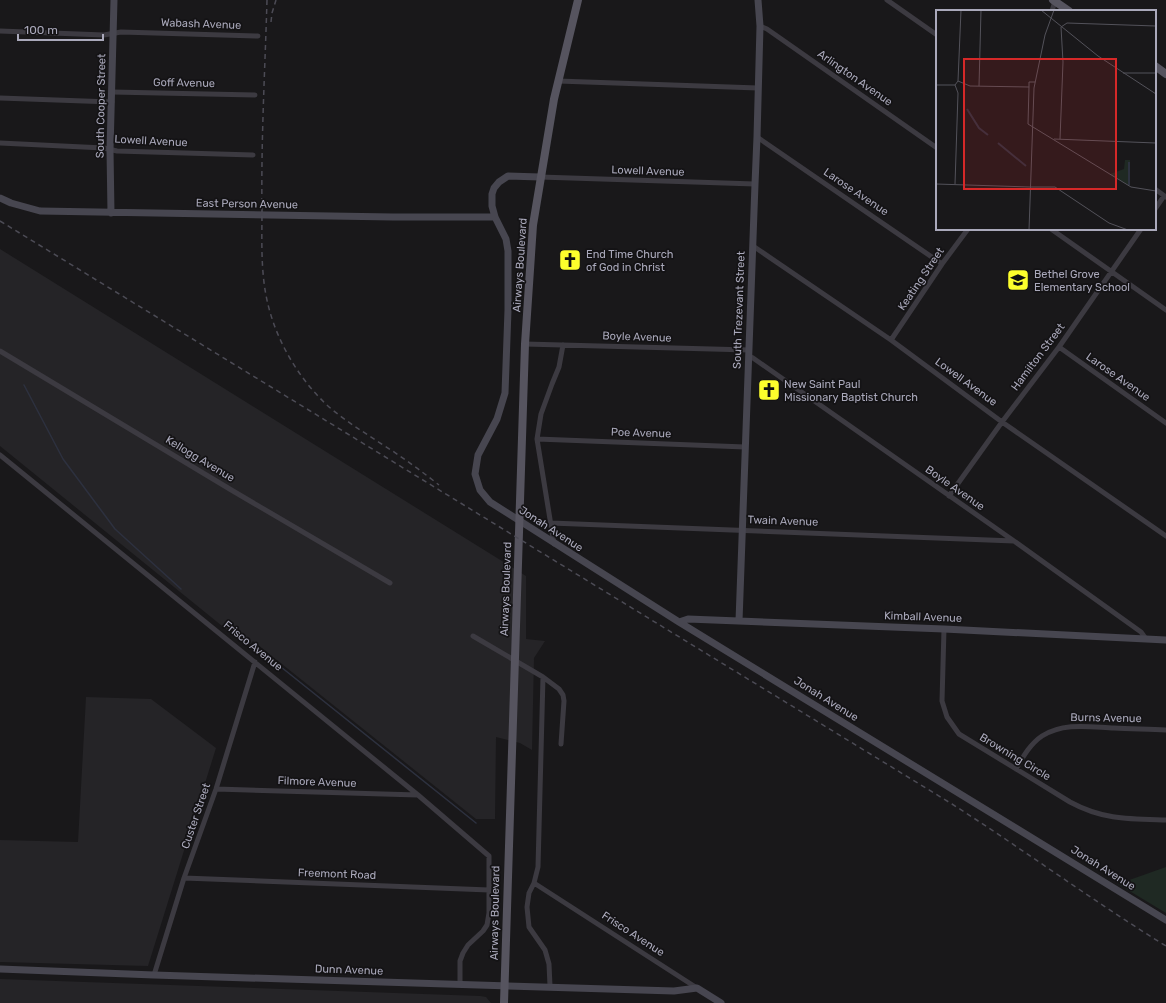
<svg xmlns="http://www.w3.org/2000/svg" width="1166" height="1003" viewBox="0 0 1166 1003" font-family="Rubik,sans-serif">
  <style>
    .built { fill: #252427 }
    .green { fill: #1f2923 }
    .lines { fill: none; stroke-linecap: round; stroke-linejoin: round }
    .stream { stroke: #2d313f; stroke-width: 1.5 }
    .street { stroke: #3c3a41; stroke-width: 5 }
    .secondary { stroke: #474650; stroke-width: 7 }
    .primary { stroke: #56545f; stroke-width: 8 }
    .rail { stroke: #4c4b55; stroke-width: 1.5; stroke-dasharray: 5 4; stroke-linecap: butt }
    .labels { text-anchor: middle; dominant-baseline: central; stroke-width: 3.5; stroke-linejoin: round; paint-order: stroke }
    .street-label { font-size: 11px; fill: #aaa9bb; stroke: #141315 }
    .poi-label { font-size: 11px; fill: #aaa9bb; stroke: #141315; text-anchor: start }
    .inset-river { fill: none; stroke: #2d313f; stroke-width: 2 }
    .inset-road { fill: none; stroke: #53525a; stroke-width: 1 }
    .view { fill: #d62828; fill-opacity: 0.15; stroke: #d62828; stroke-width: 2 }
    .inset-edge { fill: none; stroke: #aaa9bb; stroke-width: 2 }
  </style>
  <rect width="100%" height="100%" fill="#19181a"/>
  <path class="built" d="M0,249l526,327v63l19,2 -11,17 -2,92 -12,-7 -24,-6 -1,82h-19l-223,-178 -5,6 -248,-201z
    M86,697l65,2 65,49 -68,218 -148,-4v-122l78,2z
    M0,979l480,17 6,1 5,6h-491z"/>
  <path class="green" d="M1166,867v46l-48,-29z"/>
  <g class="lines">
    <path class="stream" d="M24,385l39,74 52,70 66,60
      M261,651l215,172"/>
    <path class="street" d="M887,0l50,35
      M1052,11l3,-10
      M760,26l7,3 170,119
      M0,31l104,4 17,-3 137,4
      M558,81l200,7
      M112,92l143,3
      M0,98l112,4
      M757,137l185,127
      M0,143l104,5 13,3 136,4
      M540,177l215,7
      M1155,189l11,8
      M1155,209l9,-13
      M1051,229l115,81
      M753,246l138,94 111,82 164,114
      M891,340l51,-76 26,-35
      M525,344l224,6
      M1059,347l107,76
      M0,351l233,140 157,92
      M749,356l4,2 261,183 127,91 5,7
      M537,439l208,8
      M0,455l418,340 71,61v57l-2,12 -4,6 -15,14 -5,8 -3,8v23
      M949,496l53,-74 57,-75 82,-118
      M551,523l463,18
      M554,544l-17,-105 4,-25 11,-30 7,-17 4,-22
      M944,629l-2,72 5,16 12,17 111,68c33,18 60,17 96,18
      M473,636l70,41 16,12 4,6 1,6 -3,43
      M543,677l-5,190 -4,16 -5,10 -2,14 2,20 16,23 4,14 1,22
      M1016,769c7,-12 14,-25 26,-33 22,-14 48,-9 72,-8 17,1 35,1 52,2
      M216,789l202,6
      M184,878l305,12
      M534,883l163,105
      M154,975l30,-97 32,-89 39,-127"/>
    <path class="secondary" d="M540,177l-32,-1 -9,6 -5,6 -2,6v12l3,11 11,22 2,12v59l-3,83 -8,26 -19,36 -3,19 5,16 10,12 189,120 487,298
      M0,198l11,5 29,8 353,6h102
      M111,213l-1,-63 4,-150
      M739,621l16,-437 2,-47 3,-111 -2,-26
      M679,622l9,-3 256,10 222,11
      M0,969l154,6 520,16 23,-3 24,15"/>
    <path class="primary" d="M1053,0l16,11
      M1155,66l11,8
      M504,1003l21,-659 8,-119 21,-126 24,-99"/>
    <path class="rail" d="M267,0c-2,70 -6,139 -5,209 0,34 -2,69 8,103 10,35 31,69 58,94 16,14 34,25 52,37 21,13 40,27 59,42
      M271,22l1,-9 4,-13
      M0,221l952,583c72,46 141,97 214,142"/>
  </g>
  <defs>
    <g id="church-square" transform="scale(1.15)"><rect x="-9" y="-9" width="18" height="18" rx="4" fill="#fdfe2c" stroke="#141315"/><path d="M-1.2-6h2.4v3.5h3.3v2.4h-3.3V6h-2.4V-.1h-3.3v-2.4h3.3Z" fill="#111"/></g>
    <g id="school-square" transform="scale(1.15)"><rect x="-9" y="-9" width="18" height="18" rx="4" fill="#fdfe2c" stroke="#141315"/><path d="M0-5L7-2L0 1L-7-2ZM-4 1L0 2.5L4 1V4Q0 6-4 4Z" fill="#111"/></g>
  </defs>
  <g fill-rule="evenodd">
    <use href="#church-square" x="570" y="260"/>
    <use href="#school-square" x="1018" y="280"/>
    <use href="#church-square" x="769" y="390"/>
  </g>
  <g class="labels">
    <g class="street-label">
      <text transform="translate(201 24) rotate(2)">Wabash Avenue</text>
      <text transform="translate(855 78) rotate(35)">Arlington Avenue</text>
      <text transform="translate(184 83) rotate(1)">Goff Avenue</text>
      <text transform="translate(101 106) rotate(-89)">South Cooper Street</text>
      <text transform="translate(151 141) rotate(3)">Lowell Avenue</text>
      <text transform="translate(648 171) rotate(2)">Lowell Avenue</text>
      <text transform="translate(856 192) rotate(34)">Larose Avenue</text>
      <text transform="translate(247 204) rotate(1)">East Person Avenue</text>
      <text transform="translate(520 265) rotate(-86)">Airways Boulevard</text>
      <text transform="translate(921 279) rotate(-56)">Keating Street</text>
      <text transform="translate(739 310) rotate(-88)">South Trezevant Street</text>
      <text transform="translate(637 337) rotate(2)">Boyle Avenue</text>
      <text transform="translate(1038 357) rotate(-53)">Hamilton Street</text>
      <text transform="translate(1118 377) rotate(35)">Larose Avenue</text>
      <text transform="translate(966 382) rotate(36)">Lowell Avenue</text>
      <text transform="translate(641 433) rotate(2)">Poe Avenue</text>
      <text transform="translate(200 459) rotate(31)">Kellogg Avenue</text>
      <text transform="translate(955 488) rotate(35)">Boyle Avenue</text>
      <text transform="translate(783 521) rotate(2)">Twain Avenue</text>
      <text transform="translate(551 529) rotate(33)">Jonah Avenue</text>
      <text transform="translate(506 589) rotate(-88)">Airways Boulevard</text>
      <text transform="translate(923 617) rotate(2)">Kimball Avenue</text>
      <text transform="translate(253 646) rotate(39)">Frisco Avenue</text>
      <text transform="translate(826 699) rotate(32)">Jonah Avenue</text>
      <text transform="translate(1106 718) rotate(1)">Burns Avenue</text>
      <text transform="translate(1015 757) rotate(31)">Browning Circle</text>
      <text transform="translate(317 782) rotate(2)">Filmore Avenue</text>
      <text transform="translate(196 816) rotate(-71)">Custer Street</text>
      <text transform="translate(1103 868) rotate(32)">Jonah Avenue</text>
      <text transform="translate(337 874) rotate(2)">Freemont Road</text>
      <text transform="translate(495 913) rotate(-89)">Airways Boulevard</text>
      <text transform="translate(633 934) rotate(33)">Frisco Avenue</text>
      <text transform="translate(349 970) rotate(2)">Dunn Avenue</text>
    </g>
    <g class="poi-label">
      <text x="586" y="254">End Time Church<tspan x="586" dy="13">of God in Christ</tspan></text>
      <text x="1034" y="274">Bethel Grove<tspan x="1034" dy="13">Elementary School</tspan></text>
      <text x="784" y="384">New Saint Paul<tspan x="784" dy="13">Missionary Baptist Church</tspan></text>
    </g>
  </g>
  <g transform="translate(936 10)">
    <rect width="220" height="220" fill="#19181a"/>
    <path d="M189,150h5v26l-20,-12 14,-5z" fill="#1f2923"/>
    <path class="inset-river" d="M31,99l12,19 9,7M62,133l28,23M193,152v23"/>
    <path class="inset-road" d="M105,0l57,46 58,38M187,63h33M22,71l3,-71M0,75h19l3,-4 12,5 59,1v-5h6M19,75l3,8 -3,91M43,76l2,-76M93,77l-1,37 103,63 25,4M118,129l102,4M124,129l3,-77 -2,-35 6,-4 89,3M0,174l94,3M95,177h24l54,36 19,7M93,220l5,-142 11,-53 9,-25"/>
    <path class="view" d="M28,49h152v130h-152z"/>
    <rect width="220" height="220" class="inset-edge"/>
  </g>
  <path d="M18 34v6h85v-6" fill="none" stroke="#aaa9bb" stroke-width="2"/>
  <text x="24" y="34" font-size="12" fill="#aaa9bb" stroke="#141315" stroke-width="3" paint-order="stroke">100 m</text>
</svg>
